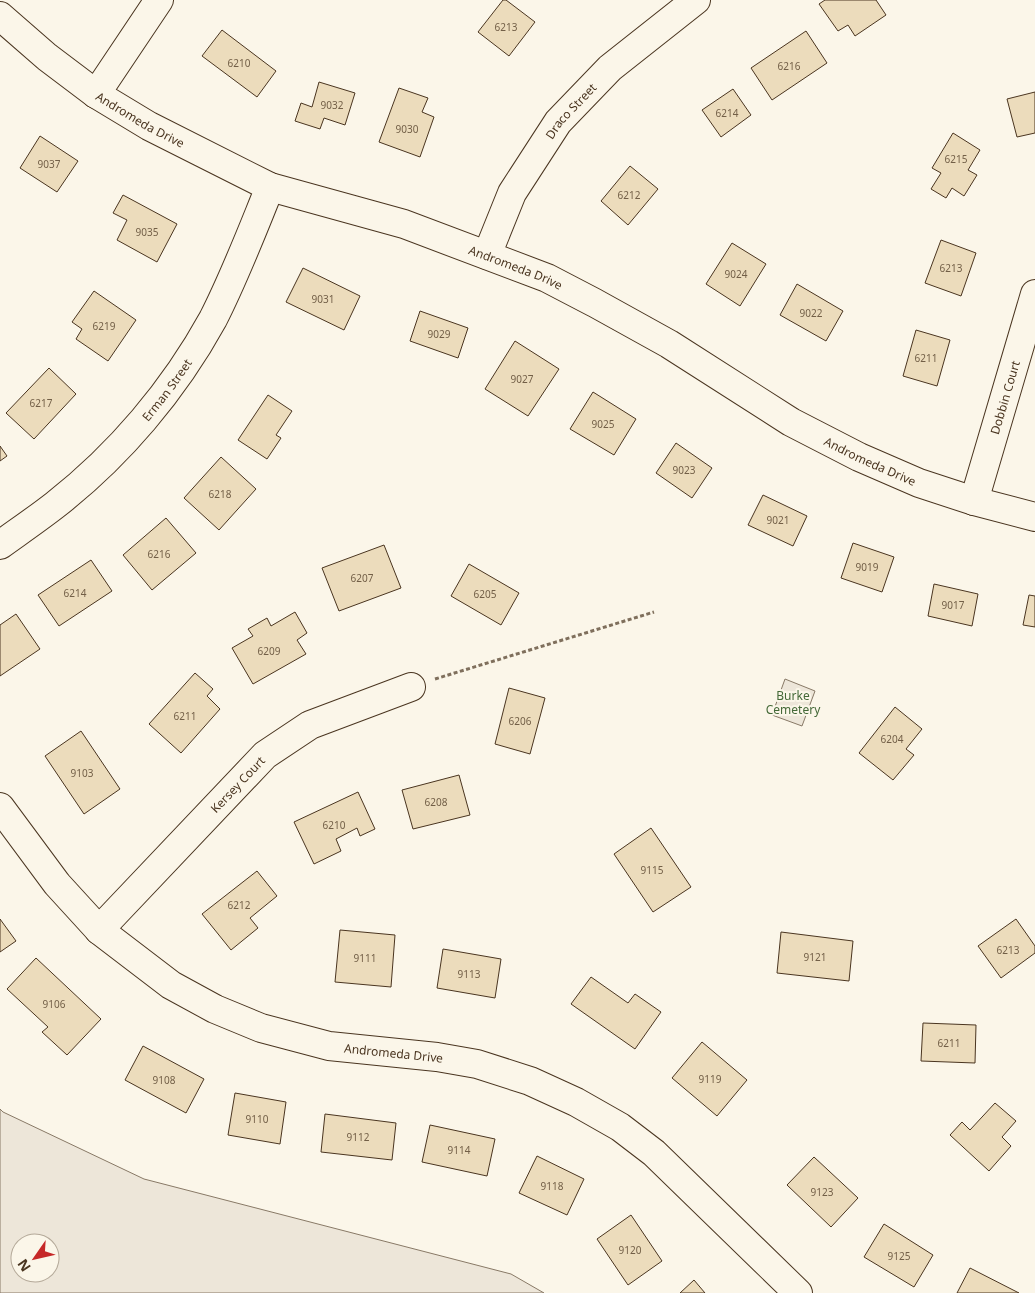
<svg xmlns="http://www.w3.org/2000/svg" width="1035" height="1293" viewBox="0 0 1035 1293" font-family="'Noto Sans',sans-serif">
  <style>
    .green { fill: #ede6d9; stroke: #887966; fill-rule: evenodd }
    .building { fill: #ecdcbc; stroke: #4a3520 }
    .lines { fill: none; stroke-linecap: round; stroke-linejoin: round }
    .minor-casing { stroke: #4a3520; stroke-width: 30 }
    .path { stroke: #7f6f5c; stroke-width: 3; stroke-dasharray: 4 2.5; stroke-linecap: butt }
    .minor { stroke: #fbf6e9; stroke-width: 28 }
    .labels { text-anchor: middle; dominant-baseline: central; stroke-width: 4; stroke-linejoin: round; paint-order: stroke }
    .number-label { font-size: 10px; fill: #725f47 }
    .street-label { font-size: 12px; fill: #4a3520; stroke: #fbf6e9 }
    .park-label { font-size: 12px; fill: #436837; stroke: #fbf6e9 }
  </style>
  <rect width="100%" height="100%" fill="#fbf6e9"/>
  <path class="green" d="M785,679l30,12 -13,35 -30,-11z
    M0,1109l3,3 141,67 367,95 33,19h-544zM20,1243h30v30h-30z"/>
  <path class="building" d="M503,0h3l29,22 -26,34 -31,-24z
    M825,0h51l10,15 -31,21 -7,-11 -10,6 -19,-27z
    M222,30l54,41 -19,26 -55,-41z
    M806,31l21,32 -55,37 -21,-32z
    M319,82l36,11 -10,32 -21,-7 -4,11 -25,-8 6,-18 11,4z
    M399,88l29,10 -6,14 12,5 -14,40 -41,-15z
    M733,89l18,26 -30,22 -19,-27z
    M1035,92v41l-18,4 -10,-38z
    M953,133l27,17 -12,20 9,5 -13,21 -12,-8 -6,10 -15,-9 10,-16 -9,-5z
    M40,136l38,25 -21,31 -37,-24z
    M630,166l28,23 -30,36 -27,-24z
    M123,195l54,29 -20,38 -40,-22 10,-20 -14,-7z
    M941,240l35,13 -15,43 -36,-13z
    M732,243l34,21 -26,42 -34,-22z
    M303,268l57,28 -16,34 -58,-28z
    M797,284l46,27 -17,30 -46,-26z
    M94,291l42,29 -28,41 -32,-22 6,-10 -10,-7z
    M420,311l48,17 -10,30 -48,-17z
    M916,330l34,10 -13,46 -34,-10z
    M515,341l44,28 -31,47 -43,-27z
    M49,368l27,26 -42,45 -28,-26z
    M593,392l43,27 -22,36 -44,-26z
    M268,395l24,16 -16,24 5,3 -14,21 -29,-19z
    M676,443l36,25 -20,30 -36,-25z
    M0,446l7,10 -7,5z
    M221,457l35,32 -37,41 -35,-32z
    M763,495l44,21 -14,30 -45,-21z
    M166,518l30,35 -44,37 -29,-35z
    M853,543l41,14 -12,35 -41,-14z
    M384,545l17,43 -62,23 -17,-43z
    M91,560l21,31 -53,35 -21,-31z
    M469,564l50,29 -18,32 -50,-29z
    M934,584l44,10 -6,32 -44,-10z
    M1029,595l6,1v31l-12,-2z
    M295,612l12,21 -10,7 9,14 -53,30 -21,-36 21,-12 -5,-7 19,-11 4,8z
    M16,614l24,35 -40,27v-51z
    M195,673l18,16 -6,7 13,13 -39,44 -32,-29z
    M509,688l36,10 -15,56 -35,-10z
    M895,707l27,22 -16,20 8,6 -21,25 -34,-27z
    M81,731l39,58 -36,25 -39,-58z
    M459,775l11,40 -57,14 -11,-39z
    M358,792l17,37 -15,7 -3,-8 -21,11 5,12 -27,13 -20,-42z
    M651,828l40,59 -38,25 -39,-58z
    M257,871l20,25 -27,22 8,10 -27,22 -29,-36z
    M0,919l16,22 -16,11z
    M1016,919l19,27v7l-34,25 -23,-32z
    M340,930l55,5 -4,52 -56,-5z
    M781,932l72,9 -4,40 -72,-8z
    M443,949l58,10 -6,39 -58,-10z
    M36,958l65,61 -34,36 -25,-23 6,-5 -41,-38z
    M591,977l37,26 7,-9 26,18 -26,37 -64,-45z
    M923,1023l53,2 -1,38 -54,-2z
    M702,1042l45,38 -30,36 -45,-38z
    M143,1046l61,33 -18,34 -61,-33z
    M235,1093l51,9 -6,42 -52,-9z
    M995,1103l21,18 -14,16 9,9 -22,25 -39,-36 12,-13 8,8z
    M325,1114l71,9 -4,37 -71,-8z
    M430,1125l65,14 -8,37 -65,-14z
    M537,1156l47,23 -17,36 -48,-22z
    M814,1157l44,41 -27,29 -44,-42z
    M631,1215l31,46 -34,24 -31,-46z
    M884,1224l49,31 -19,32 -50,-30z
    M970,1268l49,25h-62z
    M694,1280l11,13h-25z"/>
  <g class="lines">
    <g class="minor-casing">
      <g id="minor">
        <path id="s1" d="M0,16l47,41 49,37 53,32 121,61 134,37 143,54 48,25 74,41 122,78 68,35 60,26 55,18 61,16"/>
        <path d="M96,94l63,-94"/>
        <path id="s2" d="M487,255l25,-62 46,-71 52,-54 86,-68"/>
        <path id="s3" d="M974,501l61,-207"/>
        <path id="s4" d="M0,545c18,-13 37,-26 55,-40 64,-50 119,-115 158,-186 22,-43 39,-88 57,-132"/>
        <path id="s5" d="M0,807l57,77 42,46 72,55 44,24 46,19 68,18 108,11 40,7 53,17 46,21 44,25 34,26 144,140"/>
        <path id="s6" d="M99,930l166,-175 45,-30 101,-38"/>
      </g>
    </g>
    <path class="path" d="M435,679l219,-67"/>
    <use href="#minor" class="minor"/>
  </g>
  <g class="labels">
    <g class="number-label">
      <text x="506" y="27">6213</text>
      <text x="239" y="63">6210</text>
      <text x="789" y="66">6216</text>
      <text x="332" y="105">9032</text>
      <text x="727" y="113">6214</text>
      <text x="407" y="129">9030</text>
      <text x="956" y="159">6215</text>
      <text x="49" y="164">9037</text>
      <text x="629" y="195">6212</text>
      <text x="147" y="232">9035</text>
      <text x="951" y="268">6213</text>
      <text x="736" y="274">9024</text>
      <text x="323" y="299">9031</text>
      <text x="811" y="313">9022</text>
      <text x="104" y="326">6219</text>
      <text x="439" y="334">9029</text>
      <text x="926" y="358">6211</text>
      <text x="522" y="379">9027</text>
      <text x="41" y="403">6217</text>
      <text x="603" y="424">9025</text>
      <text x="684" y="470">9023</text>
      <text x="220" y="494">6218</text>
      <text x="778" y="520">9021</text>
      <text x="159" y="554">6216</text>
      <text x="867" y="567">9019</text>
      <text x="362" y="578">6207</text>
      <text x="75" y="593">6214</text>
      <text x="485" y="594">6205</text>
      <text x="953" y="605">9017</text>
      <text x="269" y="651">6209</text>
      <text x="185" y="716">6211</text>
      <text x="520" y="721">6206</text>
      <text x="892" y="739">6204</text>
      <text x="82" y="773">9103</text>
      <text x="436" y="802">6208</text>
      <text x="334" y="825">6210</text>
      <text x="652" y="870">9115</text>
      <text x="239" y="905">6212</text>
      <text x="1008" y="950">6213</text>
      <text x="815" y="957">9121</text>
      <text x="365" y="958">9111</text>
      <text x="469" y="974">9113</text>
      <text x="54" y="1004">9106</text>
      <text x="949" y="1043">6211</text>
      <text x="710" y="1079">9119</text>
      <text x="164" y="1080">9108</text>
      <text x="257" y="1119">9110</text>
      <text x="358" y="1137">9112</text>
      <text x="459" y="1150">9114</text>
      <text x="552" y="1186">9118</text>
      <text x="822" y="1192">9123</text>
      <text x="630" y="1250">9120</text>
      <text x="899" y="1256">9125</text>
    </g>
    <g class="street-label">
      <text stroke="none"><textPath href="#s2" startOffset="168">Draco Street</textPath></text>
      <text stroke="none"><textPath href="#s1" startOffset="175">Andromeda Drive</textPath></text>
      <text stroke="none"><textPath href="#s1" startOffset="580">Andromeda Drive</textPath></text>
      <text stroke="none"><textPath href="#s4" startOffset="229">Erman Street</textPath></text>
      <text stroke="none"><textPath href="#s3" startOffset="108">Dobbin Court</textPath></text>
      <text stroke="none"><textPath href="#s1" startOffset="985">Andromeda Drive</textPath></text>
      <text stroke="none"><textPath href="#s6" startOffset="201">Kersey Court</textPath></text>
      <text stroke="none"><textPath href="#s5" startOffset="484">Andromeda Drive</textPath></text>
    </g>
    <g class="park-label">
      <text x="793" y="695">Burke<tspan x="793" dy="14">Cemetery</tspan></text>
    </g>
  </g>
  <g transform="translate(35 1258) rotate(236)"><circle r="24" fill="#fbf6e9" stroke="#b4a999"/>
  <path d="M0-4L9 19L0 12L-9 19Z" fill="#c62828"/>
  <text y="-8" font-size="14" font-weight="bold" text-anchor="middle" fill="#4a3520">N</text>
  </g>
</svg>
